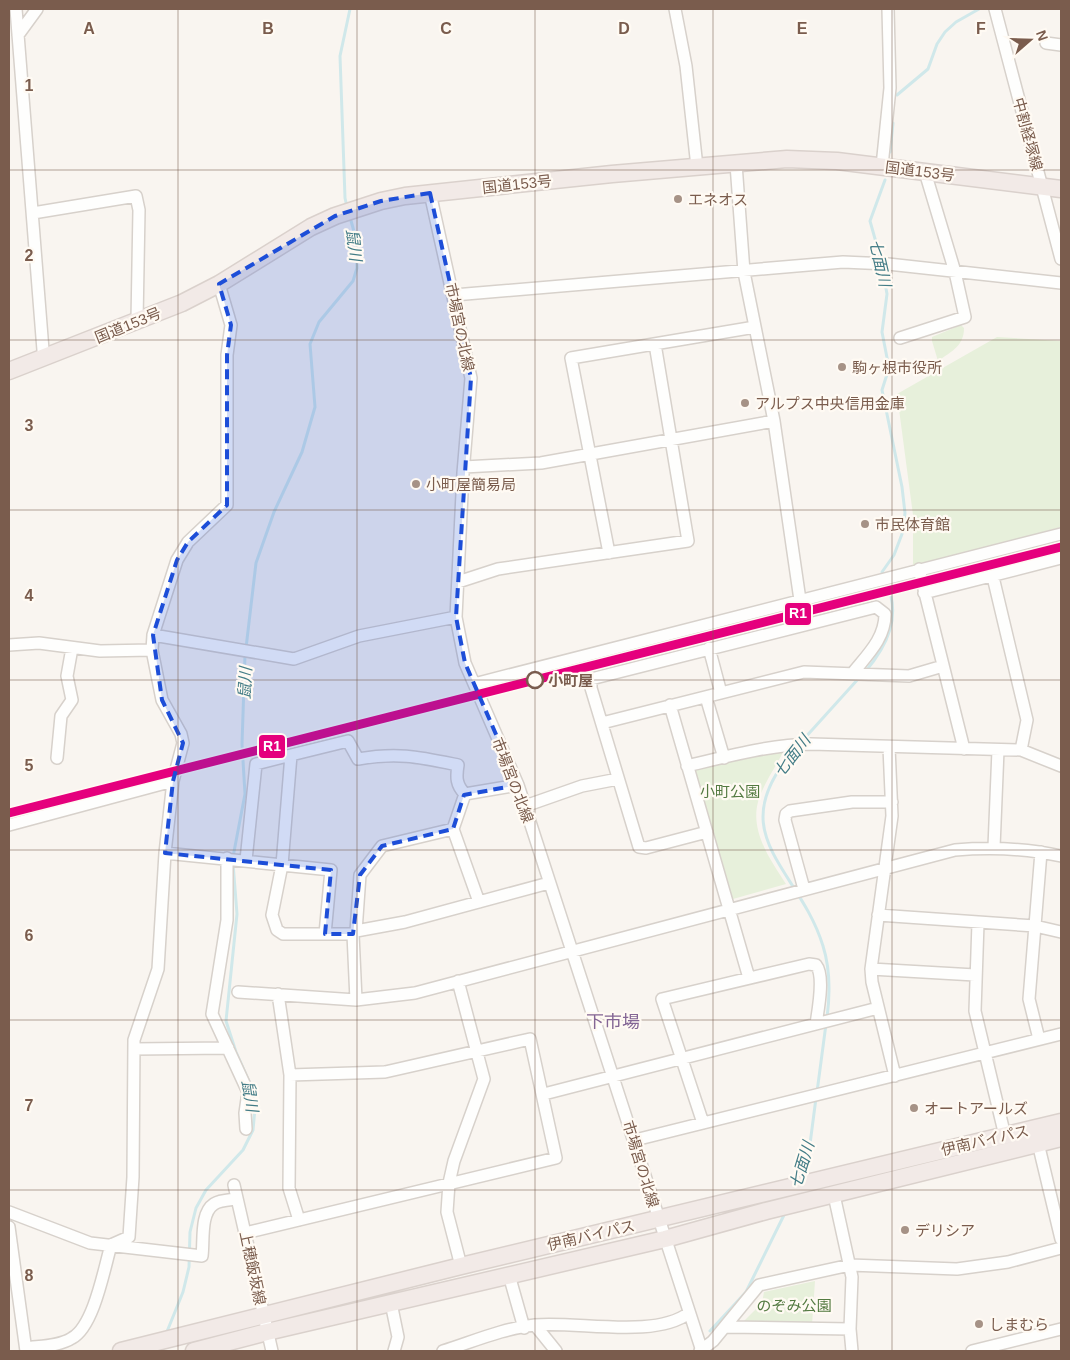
<svg xmlns="http://www.w3.org/2000/svg" width="1070" height="1360" viewBox="0 0 1070 1360" font-family="Helvetica,'Noto Sans JP',sans-serif">
  <style>
    .green { fill: #e7f0db }
    .lines { fill: none; stroke-linecap: round; stroke-linejoin: round }
    .stream { stroke: #d0e8ea; stroke-width: 3 }
    .minor-casing { stroke: #d7d1cb; stroke-width: 14 }
    .highway-casing { stroke: #dad1cc; stroke-width: 19 }
    .minor { stroke: #fefefd; stroke-width: 11 }
    .highway { stroke: #f2eae7; stroke-width: 16 }
    .rail-1-casing { stroke: #fffaf3; stroke-width: 12 }
    .rail-1 { stroke: #e5007d; stroke-width: 9 }
    .marked { fill: #1d4ed8; fill-opacity: 0.2; stroke: #1d4ed8; stroke-width: 4; stroke-dasharray: 10 6; stroke-linejoin: round }
    .grid { fill: none; stroke: #7a5c4d; stroke-width: 1; stroke-opacity: 0.55 }
    .poi-dot { fill: #a69286; stroke: #fffaf3; stroke-width: 2 }
    .stop-dot { fill: #fffaf3; stroke: #7a5c4d; stroke-width: 2.5 }
    .labels { text-anchor: middle; dominant-baseline: central; stroke-width: 4.5; stroke-linejoin: round; paint-order: stroke }
    .street-label { font-size: 15px; fill: #7a5c4d; stroke: #fffaf3 }
    .poi-label { font-size: 15px; fill: #7a5c4d; stroke: #fffaf3; text-anchor: start }
    .stop-label { font-size: 15px; font-weight: bold; fill: #7a5c4d; stroke: #fffaf3; text-anchor: start }
    .park-label { font-size: 15px; fill: #537a41; stroke: #fffaf3 }
    .water-label { font-size: 16px; font-style: italic; fill: #437c86; stroke: #fffaf3 }
    .quarter-label { font-size: 18px; fill: #846695; stroke: #fffaf3 }
    .grid-label { font-size: 16px; text-anchor: middle; font-weight: bold; fill: #7a5c4d; stroke: #fffaf3; stroke-width: 4.5; stroke-linejoin: round; paint-order: stroke }
    .line-badge { stroke: #fffaf3; stroke-width: 2 }
    .badge-label { font-size: 14px; text-anchor: middle; font-weight: bold; fill: #fff }
  </style>
  <rect width="100%" height="100%" fill="#f9f5f0"/>
  <path class="green" d="M961,325l3,3c0,18 -12,23 -26,33l-6,-20v-4z
    M997,337l64,4v186l-148,40v-52l-16,-121z
    M784,750c-8,17 -21,34 -26,52 -8,30 13,59 28,82l-53,15 -3,-1 -37,-125 3,-5z
    M815,1281l-3,44 -70,-2 20,-20 2,-11z"/>
  <g class="lines">
    <path class="stream" d="M897,95l31,-26 9,-25 8,-12 11,-10 23,-13
      M890,152l3,-29
      M347,207l-2,-9 -5,-142 10,-47
      M881,260l-11,-39 15,-41
      M882,266l5,28 -5,38 7,36 -7,22 20,97 3,26 -3,21 -8,21 -12,17 2,4
      M246,648l10,-85 18,-51 28,-60 13,-45 -5,-63 9,-22 34,-41 4,-13 -1,-29 -6,-22
      M865,672c22,-26 37,-56 21,-90
      M803,740l56,-62
      M795,749c-76,86 4,118 28,197 7,22 7,49 4,72
      M233,857l12,-63 -3,-50 3,-89
      M817,1092l9,-68
      M797,1179l13,-35 6,-46
      M710,1331l36,-39 40,-81
      M166,1334l17,-42 6,-25 1,-35 6,-24 10,-18 37,-40 10,-20 2,-22 -3,-20 -16,-36 -10,-31 11,-107 -4,-51"/>
    <g class="minor-casing">
      <path id="minor" d="M16,9l27,341 3,7
        M675,9l11,57 11,101
        M995,9l66,250
        M18,35l19,-26
        M1046,43l15,2
        M736,164l8,108 30,149 26,179
        M882,166l8,-78 -2,-79
        M430,193l41,185 -8,95 -7,144 9,46 53,122 184,566
        M33,213l103,-17 3,14 -2,111
        M454,295l389,-33 45,2 173,19
        M900,338l65,-21 -10,-45 -30,-100
        M464,467l77,-4 233,-42
        M609,553l-38,-195 184,-31
        M919,569l45,180
        M993,577l34,143 -6,30
        M458,582l40,-13 190,-28 -33,-197
        M924,593l137,-35
        M153,635l141,24 65,-23 97,-19
        M9,645l30,-2 61,8 52,-1
        M709,648l12,45
        M474,684l587,-150
        M706,697l18,61
        M670,705l79,273
        M602,723l202,-51 105,4 34,-10
        M889,747l3,69 -21,153 1,13 23,94
        M57,758l4,-42 11,-16 -5,-24 5,-28
        M687,766c41,-10 82,-21 124,-22l210,6 40,16
        M518,785l-53,9c-9,-9 -9,-17 -7,-29 -39,-8 -60,-13 -100,-6l-10,-18 -57,14 -9,110 -10,50 5,15 6,4h70l3,-3 49,-9 144,-39
        M525,806l57,-20 36,-7
        M9,825l164,-44
        M453,829l12,-35
        M707,832l-61,16 -7,-1 -48,-159v-9l285,-72 9,7c0,25 -18,41 -33,60
        M994,847l4,-97
        M165,853l166,17 -6,64
        M227,858v62l-15,94 36,78 -3,21 1,16
        M246,860l10,-96 35,-9
        M804,889l-19,-69 1,-6 4,-3 62,-9h40
        M878,915l157,11 26,6
        M978,923l-3,88 30,125
        M356,931l4,-56 22,-29 71,-17 26,73
        M353,934l3,66
        M871,969l104,6
        M458,981l26,98 -30,82 -5,22 -2,29 14,54
        M238,992l118,8 59,-7 540,-143c37,-3 70,-2 106,6
        M278,994l12,81 -1,113 10,32
        M1039,1039l-10,-40 12,-147
        M134,1049l94,-1
        M544,1094l334,-86
        M703,1123l-41,-124 147,-35 7,1c9,11 2,45 0,59
        M635,1140l426,-106
        M1038,1143l23,96
        M234,1185l38,166
        M834,1195l18,82 -2,52 2,22
        M9,1212l81,31 112,13c2,-15 -2,-43 12,-52 6,-4 16,-4 23,-5
        M9,1227l17,124
        M245,1233l311,-75 -26,-119 -145,33 -95,3
        M509,1275l15,53
        M391,1303l7,34 -4,14
        M535,1325l21,26
        M725,1327l125,2
        M26,1348c14,-2 34,-2 46,-10 22,-12 32,-69 39,-93l18,-8 4,-60 1,-137 24,-71 7,-116 8,-72 10,-38 -2,-9 -19,-34 -10,-50 1,-15 24,-75 11,-18 39,-37v-150l4,-30 -12,-41
        M443,1351c29,-9 61,-23 92,-26 43,-4 119,14 154,-12
        M700,1351l13,-10 46,-56 91,-20 107,4 51,-7 53,-14
        M972,1351l89,-22"/>
    </g>
    <g class="highway-casing">
      <path id="highway" d="M9,371l173,-68 37,-19 92,-57 24,-11 46,-15 24,-5 207,-22 175,-15 50,2 224,28
        M121,1351l340,-85 600,-144
        M194,1351l73,-19 398,-93 101,-28 295,-73"/>
    </g>
    <use href="#minor" class="minor"/>
    <use href="#highway" class="highway"/>
    <g class="rail-1-casing">
      <path id="rail-1" d="M9,813l1052,-266"/>
    </g>
    <use href="#rail-1" class="rail-1"/>
  </g>
  <path class="marked" d="M430,193l41,185 -15,239 9,46 53,122 -54,10 -11,34 -71,17 -22,29 -7,59h-28l6,-64 -166,-17 8,-72 10,-38 -21,-43 -9,-65 24,-75 11,-18 39,-37v-150l4,-30 -12,-41 116,-68 46,-15z"/>
  <path class="grid" d="M178,9v1342M357,9v1342M535,9v1342M713,9v1342M892,9v1342M9,170h1052M9,340h1052M9,510h1052M9,680h1052M9,850h1052M9,1020h1052M9,1190h1052"/>
  <g class="poi-dot">
    <circle cx="678" cy="199" r="5"/>
    <circle cx="842" cy="367" r="5"/>
    <circle cx="745" cy="403" r="5"/>
    <circle cx="416" cy="484" r="5"/>
    <circle cx="865" cy="524" r="5"/>
    <circle cx="914" cy="1108" r="5"/>
    <circle cx="905" cy="1230" r="5"/>
    <circle cx="979" cy="1324" r="5"/>
  </g>
  <circle class="stop-dot" cx="535" cy="680" r="8"/>
  <g class="labels">
    <g class="street-label">
      <text transform="translate(1028 134) rotate(75)">中割経塚線</text>
      <text transform="translate(920 171) rotate(7)">国道153号</text>
      <text transform="translate(517 184) rotate(-6)">国道153号</text>
      <text transform="translate(128 325) rotate(-22)">国道153号</text>
      <text transform="translate(460 327) rotate(78)">市場宮の北線</text>
      <text transform="translate(513 780) rotate(69)">市場宮の北線</text>
      <text transform="translate(985 1140) rotate(-13)">伊南バイパス</text>
      <text transform="translate(641 1164) rotate(73)">市場宮の北線</text>
      <text transform="translate(591 1235) rotate(-13)">伊南バイパス</text>
      <text transform="translate(253 1268) rotate(78)">上穂飯坂線</text>
    </g>
    <g class="poi-label">
      <text x="688" y="199">エネオス</text>
      <text x="852" y="367">駒ヶ根市役所</text>
      <text x="755" y="403">アルプス中央信用金庫</text>
      <text x="426" y="484">小町屋簡易局</text>
      <text x="875" y="524">市民体育館</text>
      <text x="924" y="1108">オートアールズ</text>
      <text x="915" y="1230">デリシア</text>
      <text x="989" y="1324">しまむら</text>
    </g>
    <g class="stop-label">
      <text x="548" y="680">小町屋</text>
    </g>
    <g class="park-label">
      <text x="730" y="791">小町公園</text>
      <text x="794" y="1305">のぞみ公園</text>
    </g>
    <g class="water-label">
      <text transform="translate(354 245) rotate(83)">鼠川</text>
      <text transform="translate(880 263) rotate(77)">七面川</text>
      <text transform="translate(245 683) rotate(-87)">鼠川</text>
      <text transform="translate(792 756) rotate(-52)">七面川</text>
      <text transform="translate(250 1096) rotate(81)">鼠川</text>
      <text transform="translate(802 1165) rotate(-73)">七面川</text>
    </g>
    <g class="quarter-label">
      <text x="613" y="1022">下市場</text>
    </g>
  </g>
  <g class="grid-label">
    <text x="89" y="34">A</text>
    <text x="268" y="34">B</text>
    <text x="446" y="34">C</text>
    <text x="624" y="34">D</text>
    <text x="802" y="34">E</text>
    <text x="981" y="34">F</text>
    <text x="29" y="91">1</text>
    <text x="29" y="261">2</text>
    <text x="29" y="431">3</text>
    <text x="29" y="601">4</text>
    <text x="29" y="771">5</text>
    <text x="29" y="941">6</text>
    <text x="29" y="1111">7</text>
    <text x="29" y="1281">8</text>
  </g>
  <g class="line-badge">
    <rect x="784" y="602" width="28" height="24" rx="5" fill="#e5007d"/>
    <rect x="258" y="734" width="28" height="25" rx="5" fill="#e5007d"/>
  </g>
  <g class="badge-label">
    <text x="798" y="618">R1</text>
    <text x="272" y="751">R1</text>
  </g>
  <rect width="1070" height="1360" fill="none" stroke="#7a5c4d" stroke-width="20"/>
  <g transform="translate(1030 40) rotate(70)" stroke="#fffaf3" stroke-width="4" paint-order="stroke">
  <path d="M0-4L9 19L0 12L-9 19Z" fill="#7a5c4d"/>
  <text y="-8" font-size="14" font-weight="bold" text-anchor="middle" fill="#7a5c4d">N</text>
  </g>
</svg>
